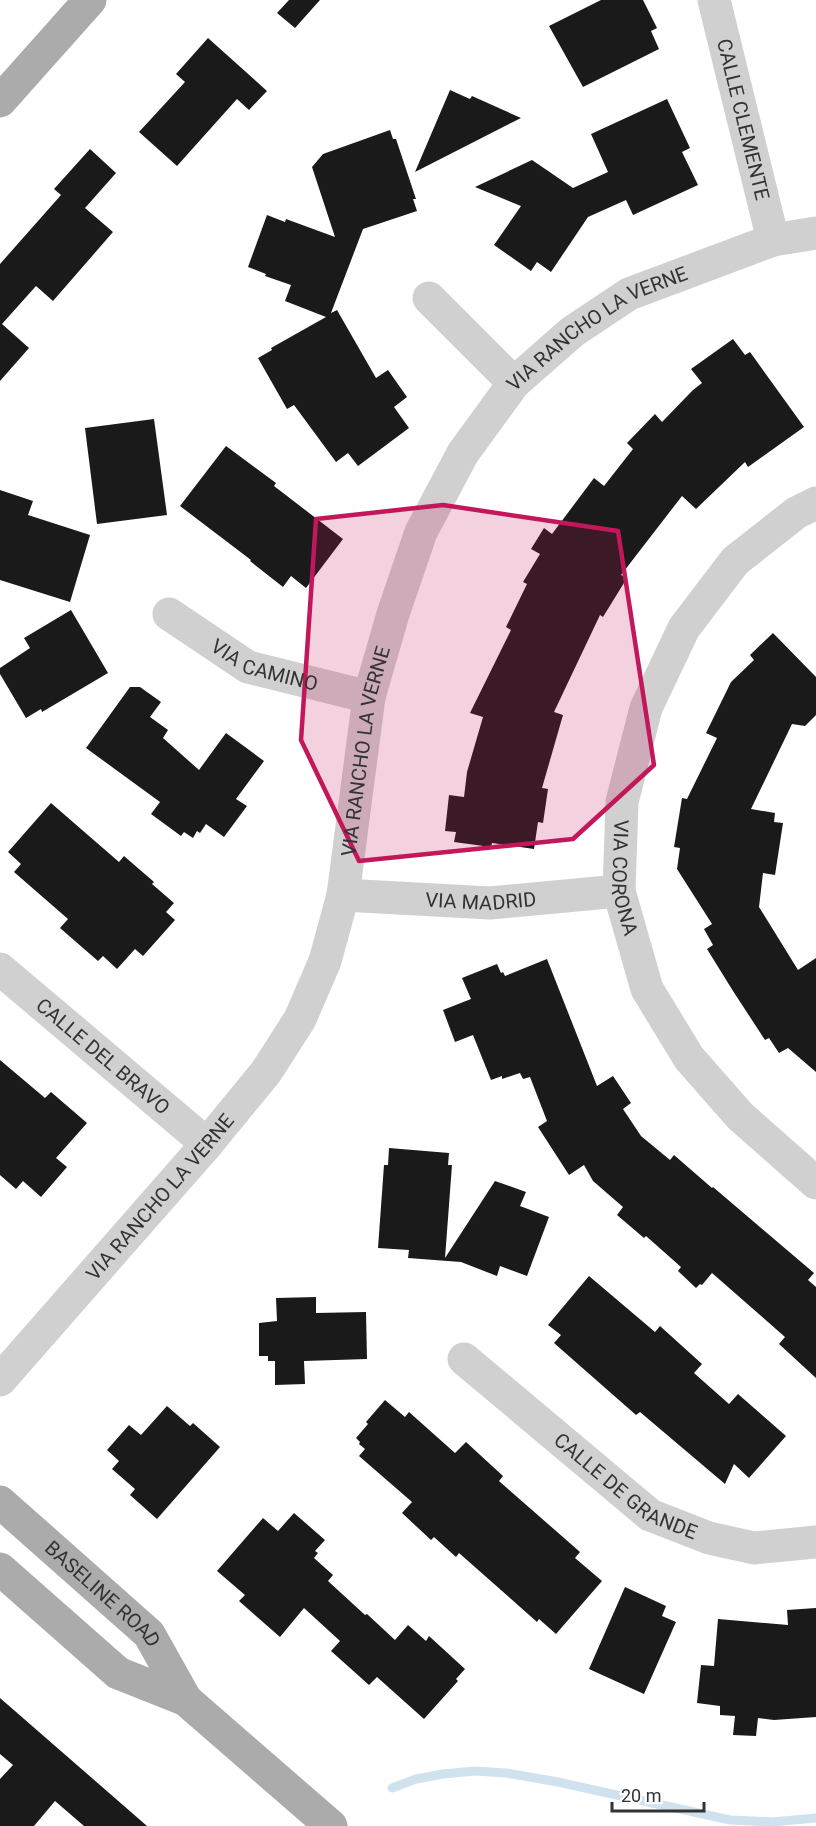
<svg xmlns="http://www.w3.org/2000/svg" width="816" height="1826" viewBox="0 0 816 1826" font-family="Roboto,sans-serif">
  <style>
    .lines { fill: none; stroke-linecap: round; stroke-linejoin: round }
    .stream { stroke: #cfe2ee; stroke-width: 9 }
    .building { fill: #1a1a1a }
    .minor { stroke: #d0d0d0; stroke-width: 33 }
    .major { stroke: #ababab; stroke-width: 33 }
    .marked { fill: #c2185b; fill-opacity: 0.2; stroke: #c2185b; stroke-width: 4.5; stroke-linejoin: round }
    .labels { text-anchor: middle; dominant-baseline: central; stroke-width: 6; stroke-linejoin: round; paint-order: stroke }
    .street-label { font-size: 20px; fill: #333; stroke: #fff }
  </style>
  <rect width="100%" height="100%" fill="#fff"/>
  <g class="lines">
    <path class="stream" d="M392,1788l24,-9 27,-5 32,-3 31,2 52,9 172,38 42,2 44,-4"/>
  </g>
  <path class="building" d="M289,0h31l-25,28 -18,-15z
    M601,0h42l14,28 -6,3 8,18 -76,38 -34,-61z
    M208,38l59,53 -18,19 -12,-11 -60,67 -38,-34 46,-50 -9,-8z
    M450,90l20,9 2,-3 49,22 -106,54z
    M667,99l23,49 -8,4 16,33 -65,30 -7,-15 -38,17 -37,55 -14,-10 -6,9 -37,-26 27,-39 -46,-19 57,-27 41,28 35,-16 -17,-38z
    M390,130l3,9h3l20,60h-3l4,12 -54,18 -32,84 6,-3 39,68 12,-8 19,27 -13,10 15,21 -51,38 -10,-13 -12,9 -42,-57 -7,4 -29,-51 14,-8 -1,-2 55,-31 -41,-16 6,-16 -26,-9 1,-2 -18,-7 19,-52 18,7 1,-3 49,18 -23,-70 11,-13z
    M90,149l26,24 -31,35 28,24 -60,69 -17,-15 -34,38 27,24 -29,33v-117l61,-69 -7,-6z
    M733,339l12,16 5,-3 54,75 -56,40 -3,-5 -49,47 -14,-13 -61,79 6,3 -24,39 -3,-2 -46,97 9,3 -21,73 6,1 -5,34 -5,-1 -4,27 -42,-6 -1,4 -37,-5 2,-10 -11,-1 4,-36 15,2 3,-25 16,-55 -13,-4 41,-83 -5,-3 21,-43 -4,-2 17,-28 -9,-5 13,-21 8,6 42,-56 10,8 29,-37 -6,-6 28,-29 7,8 31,-32 9,-7 -11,-14z
    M154,419l13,96 -70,9 -12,-96z
    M226,446l50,37 -2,3 69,53 -37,49 -15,-12 -8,11 -33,-26 1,-1 -71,-54z
    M0,490l33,11 -5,14 62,20 -20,67 -70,-22z
    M71,610l37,63 -66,39 -1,-3 -15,9 -26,-44v-6l30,-20 -6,-10z
    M773,633l43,44v38l-11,11 -13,-2 -41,85 24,4 -1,9 9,1 -8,52 -12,-2 -4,34 39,63 18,-12v114l-28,-24 -9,5 -10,-15 -4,2 -32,-49 -26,-42 6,-4 -9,-16 8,-5 -35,-55 3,-21 -6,-1 8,-49 5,1 30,-61 -11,-5 25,-51 23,-22 -4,-5z
    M130,687h10l21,15 -11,15 18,13 -5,8 36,32 27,-37 38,28 -28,38 11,7 -23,31 -18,-13 -6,9 -3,-2 -4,7 -9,-6 -3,4 -30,-22 9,-12 -74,-54z
    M51,803l68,59 5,-6 30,26 -2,2 22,19 -8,9 9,8 -32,36 -8,-7 -18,20 -14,-13 -5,5 -38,-33 8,-9 -54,-47 7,-8 -13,-12z
    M547,959l50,127 16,-10 18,27 -8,6 18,27 29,24 4,-5 38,33 1,-1 101,86 -6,7 8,7v91l-37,-34 6,-7 -73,-64 -10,12 -2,-1 -4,4 -18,-17 3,-4 -35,-31 -2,2 -27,-23 6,-8 -30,-26 -9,-16 -15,10 -31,-48 9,-6 -17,-44 -7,2 -3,-6 -18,6v-3l-11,4 -18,-45 -18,7 -12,-32 28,-11 -9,-21 35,-14 4,9 2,-1 2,4z
    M0,1060l45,38 6,-6 36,31 -31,35 11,9 -26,30 -18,-16 -7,8 -16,-14z
    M389,1148l60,5 -1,12h4l-7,93 50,-77 31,11 -6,14 29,11 -22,59 -27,-10 -3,10 -36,-14 -53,-4 1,-8 -31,-2 6,-83h4z
    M589,1276l66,56 5,-6 42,38 -8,9 35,31 9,-10 48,42 -37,42 -15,-14 -9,20 -85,-72 -4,3 -82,-72 7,-8 -13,-10z
    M316,1297v16l50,-1 1,47 -63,2 1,23 -30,1v-24h-7v-5h-9v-33l18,-2 -1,-23z
    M385,1400l20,17 4,-5 46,41 11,-11 37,34 -4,5 81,71 -5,6 27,23 -46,53 -17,-15 -2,3 -78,-69 -3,4 -22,-20 -3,3 -29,-27 10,-11 -53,-46 6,-7 -6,-5 1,-2 -4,-4 12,-14 -2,-2z
    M167,1406l23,20 3,-3 27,24 -63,72 -27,-24 5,-6 -23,-20 7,-8 -12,-11 22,-25 12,10z
    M294,1513l31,27 -10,11 3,2 -4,5 19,17 -5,6 37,34 2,-1 28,26 13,-15 18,16 3,-5 36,33 -9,10 2,2 -34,38 -47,-42 -8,8 -38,-34 9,-10 -36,-33 -24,29 -41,-36 6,-6 -28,-24 46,-53 15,13z
    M625,1587l41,19 -4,10 14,6 -32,72 -55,-25z
    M816,1608v109l-42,3 -16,-2 -2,18 -23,-1 2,-19 -15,-1v-9l-23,-3 4,-38 13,1 4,-47 70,6 -1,-15z
    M0,1698l147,128h-63l-29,-25 -21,25h-34v-47l13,-14 -13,-11z"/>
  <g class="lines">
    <g class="minor">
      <path id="s1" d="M714,0l59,240"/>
      <path d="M429,298l85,85"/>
      <path id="s2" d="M816,503l-20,10 -61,48 -51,67 -38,80 -24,94 -3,89 28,98 42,69 51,58 76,67"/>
      <path id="s3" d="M169,614l79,53 121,30"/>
      <path id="s4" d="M343,895l147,8 129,-12"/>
      <path id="s5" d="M0,969l207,175"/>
      <path id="s6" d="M464,1359l186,156 59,23 45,10 62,-6"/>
      <path id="s7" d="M0,1380l207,-236 59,-72 34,-53 25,-58 18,-66 26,-198 24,-83 28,-82 42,-79 51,-70 58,-51 57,-38 144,-54 43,-7"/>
    </g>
    <g class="major">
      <path d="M0,101l90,-101"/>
      <path id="s8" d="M0,1502l149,132 37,66"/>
      <path d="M0,1569l118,104 68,27 145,126"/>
    </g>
  </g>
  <path class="marked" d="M443,505l175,26 36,234 -81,74 -214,22 -58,-121 15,-221z"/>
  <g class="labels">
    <g class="street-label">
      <text stroke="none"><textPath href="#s1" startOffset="123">CALLE CLEMENTE</textPath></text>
      <text stroke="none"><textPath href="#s7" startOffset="1251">VIA RANCHO LA VERNE</textPath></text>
      <text stroke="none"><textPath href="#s3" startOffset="110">VIA CAMINO</textPath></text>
      <text stroke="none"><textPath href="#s7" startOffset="747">VIA RANCHO LA VERNE</textPath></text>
      <text stroke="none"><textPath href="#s2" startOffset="446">VIA CORONA</textPath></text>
      <text stroke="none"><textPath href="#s4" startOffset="138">VIA MADRID</textPath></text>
      <text stroke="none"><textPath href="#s5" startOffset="135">CALLE DEL BRAVO</textPath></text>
      <text stroke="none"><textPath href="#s7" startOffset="243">VIA RANCHO LA VERNE</textPath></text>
      <text stroke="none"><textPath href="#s6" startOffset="207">CALLE DE GRANDE</textPath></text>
      <text stroke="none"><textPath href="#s8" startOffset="138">BASELINE ROAD</textPath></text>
    </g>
  </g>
  <path d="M612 1802v9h92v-9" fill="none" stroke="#333333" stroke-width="3"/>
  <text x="621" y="1802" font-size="18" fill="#333333" stroke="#ffffff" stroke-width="4.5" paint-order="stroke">20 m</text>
</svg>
